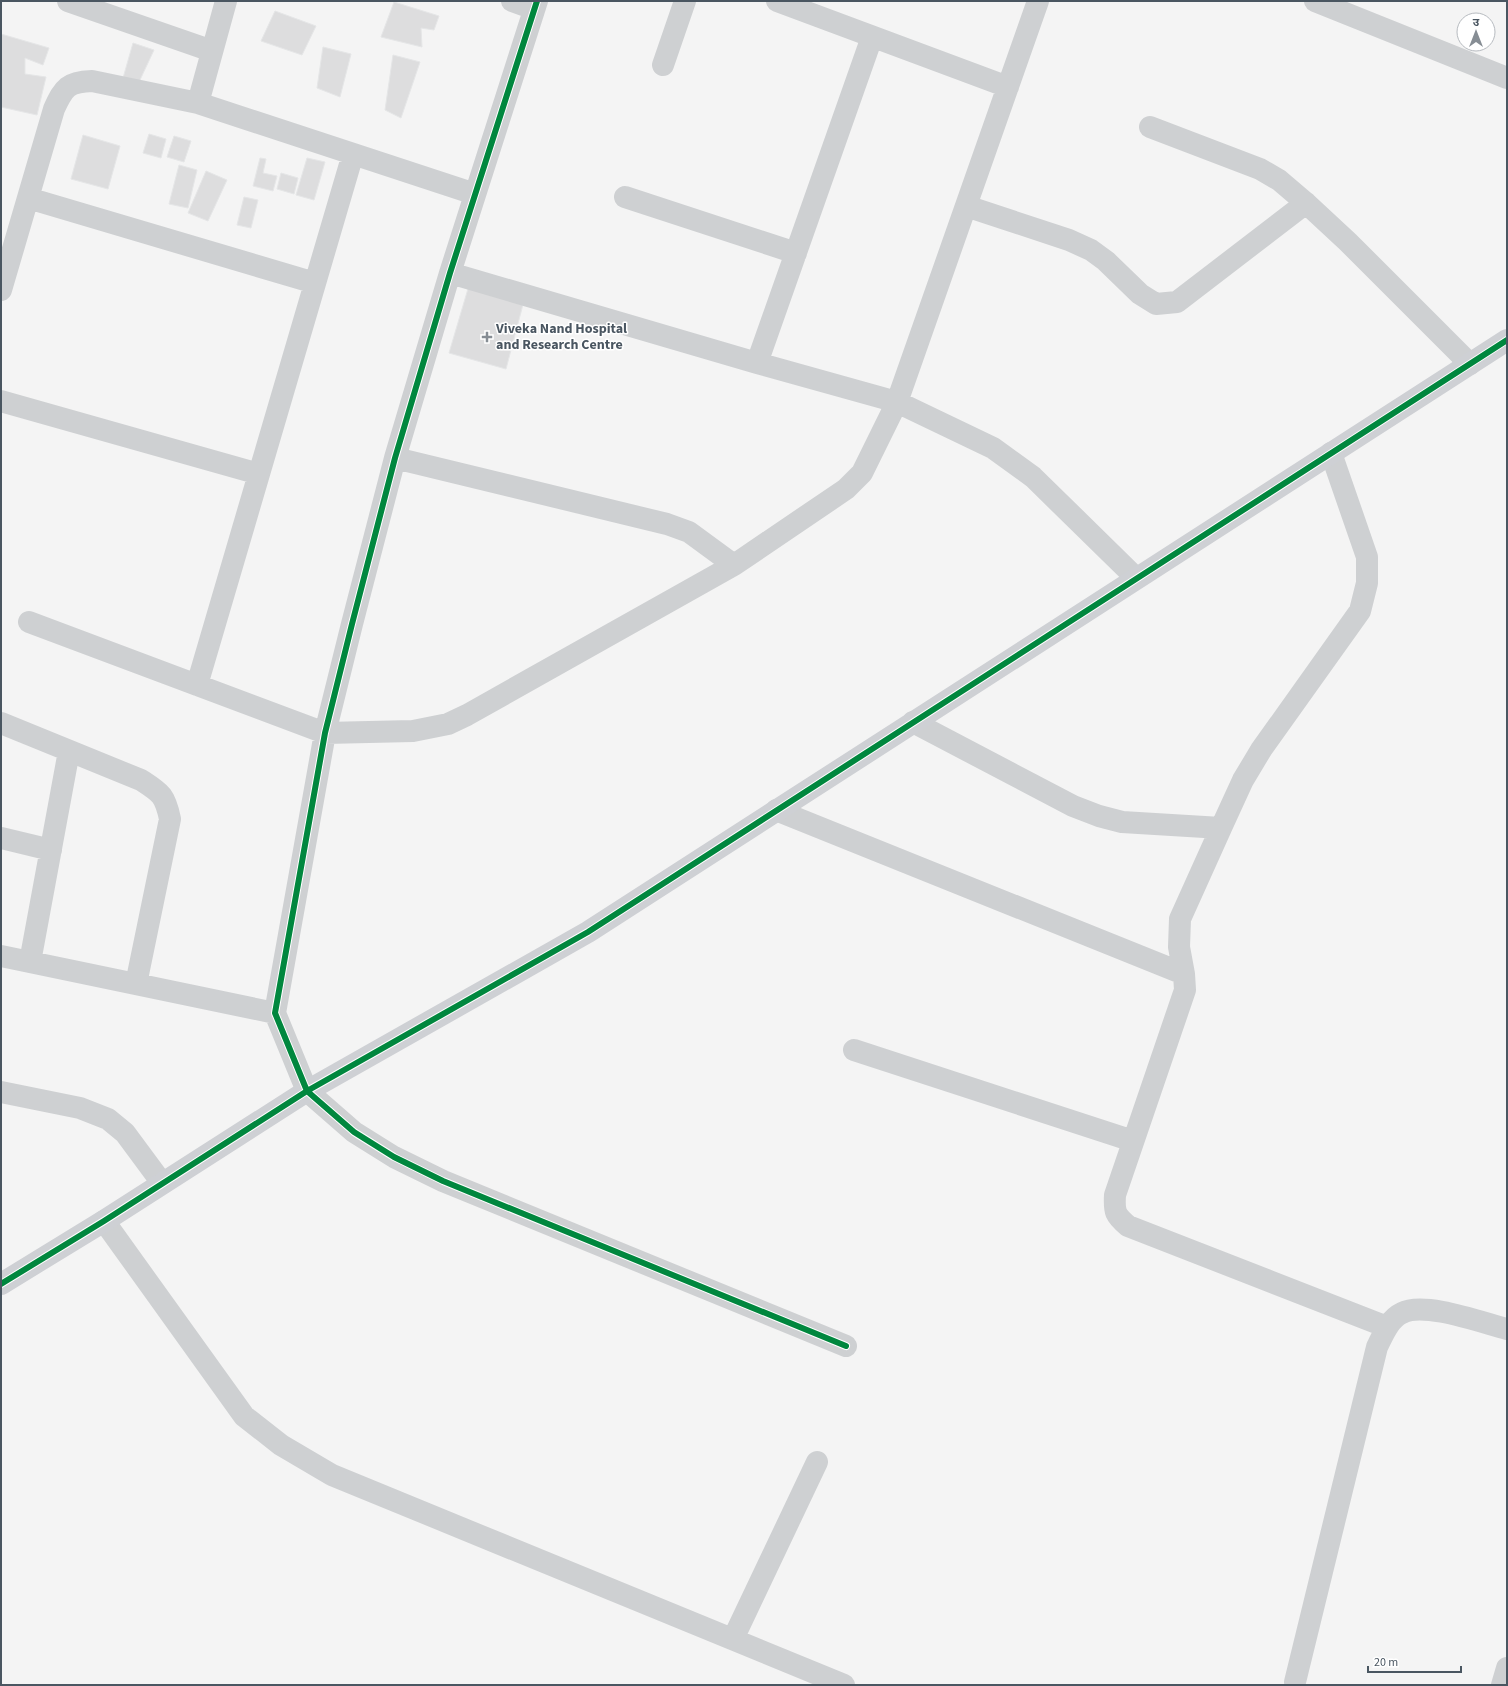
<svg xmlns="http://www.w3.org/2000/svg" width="1508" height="1686" viewBox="0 0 1508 1686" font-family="'Source Sans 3','Noto Sans Devanagari',sans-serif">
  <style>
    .building { fill: #ddddde; stroke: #e5e6e7 }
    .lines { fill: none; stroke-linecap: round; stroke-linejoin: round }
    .street { stroke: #ced0d2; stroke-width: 22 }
    .secondary { stroke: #ced0d4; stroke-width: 22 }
    .cycleway-casing { stroke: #fff; stroke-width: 8 }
    .cycleway { stroke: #00873e; stroke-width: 6 }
    .poi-dot { fill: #868d94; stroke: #fff; stroke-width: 1.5 }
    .labels { text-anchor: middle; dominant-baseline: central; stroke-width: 3; stroke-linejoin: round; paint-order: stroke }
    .poi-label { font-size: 14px; font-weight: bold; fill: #4a5661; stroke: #fff; text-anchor: start }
  </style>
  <rect width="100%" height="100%" fill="#f4f4f4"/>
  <path class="building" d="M394,2l45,14 -5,14 -13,-2 1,19 -41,-10z
    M275,11l41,15 -14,29 -41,-14z
    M1,34l48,14 -6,17 -18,-7v16l21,3 -9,38 -36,-8z
    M133,43l21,7 -15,32 -16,-4z
    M323,47l28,7 -11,43 -23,-9z
    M393,55l27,7 -19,56 -16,-8z
    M149,134l17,5 -5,19 -18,-5z
    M83,135l37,11 -12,43 -37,-10z
    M174,136l17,5 -7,21 -17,-5z
    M260,158l6,1 -3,14 14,3 -4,15 -20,-5z
    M307,158l18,4 -11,38 -18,-5z
    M179,165l18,5 -9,38 -19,-4z
    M206,171l21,9 -19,41 -20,-8z
    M281,173l17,5 -4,16 -17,-5z
    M244,197l14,3 -7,28 -14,-3z
    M470,282l55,15 -19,72 -57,-16z"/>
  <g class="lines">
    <path class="street" d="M68,1l144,50
      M512,1l22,8
      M537,1l-87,272 -55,185 -43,166 -27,109 -50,280 32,78 47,41 40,25 49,24 403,165
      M777,1l231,86
      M1315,1l192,77
      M663,65l22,-64
      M198,103l28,-102
      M1150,127l110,42 19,11 27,23 42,39 122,122
      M625,197l171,56
      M28,198l287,85
      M966,206l103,34 22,10 15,11 34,33 16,10 21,-2 129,-99
      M450,273l307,90 140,39 96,46 40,29 103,101
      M1,290l53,-181c10,-22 14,-27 38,-28l106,22 277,91
      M757,363l115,-326
      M1,401l258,73
      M395,458l272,66 22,8 45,33 112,-76 16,-16 35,-71 141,-401
      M29,622l296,111 88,-2 35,-7 19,-9 267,-150
      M197,685l156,-531
      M913,722l160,84 26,10 23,6 99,6 -41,91 -1,28 5,27 1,16 -70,205c-1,17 0,20 13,31l259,101
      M1,723l140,57c20,13 24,15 29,39l-34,165
      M776,810l408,164
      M1221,828l22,-48 18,-30 99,-139 7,-28v-26l-36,-104
      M1,838l50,12
      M1,956l274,57
      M30,962l39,-211
      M854,1050l279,91
      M1,1092l79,16 28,11 17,14 37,50
      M104,1221l140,195 37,29 51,30 512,210
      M733,1639l84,-177
      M1295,1682l82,-335c6,-12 12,-28 25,-34 22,-12 81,10 105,16
      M1502,1685l5,-17"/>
    <path class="secondary" d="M1,1284l103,-63 203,-130 281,-159 919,-592"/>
    <g class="cycleway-casing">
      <path id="cycleway" d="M537,1l-87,272 -55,185 -43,166 -27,109 -50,280 32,78 47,41 40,25 49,24 403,165
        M1,1284l103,-63 203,-130 281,-159 919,-592"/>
    </g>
    <use href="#cycleway" class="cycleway"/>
  </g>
  <path class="poi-dot" d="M485 331h4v4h4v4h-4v4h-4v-4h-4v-4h4z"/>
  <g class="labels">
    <g class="poi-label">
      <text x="496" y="329">Viveka Nand Hospital<tspan x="496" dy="16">and Research Centre</tspan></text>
    </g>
  </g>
  <rect width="1508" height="1686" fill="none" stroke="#4a5661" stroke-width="4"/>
  <g transform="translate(1476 32)"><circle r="19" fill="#ffffff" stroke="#b7bbc0"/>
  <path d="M0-3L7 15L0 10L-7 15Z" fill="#868d94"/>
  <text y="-6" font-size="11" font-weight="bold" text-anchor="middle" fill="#4a5661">उ</text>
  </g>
  <path d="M1368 1666v6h93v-6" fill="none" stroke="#4a5661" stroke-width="2"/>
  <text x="1374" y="1666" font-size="12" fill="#4a5661" stroke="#ffffff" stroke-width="3" paint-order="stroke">20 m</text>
</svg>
